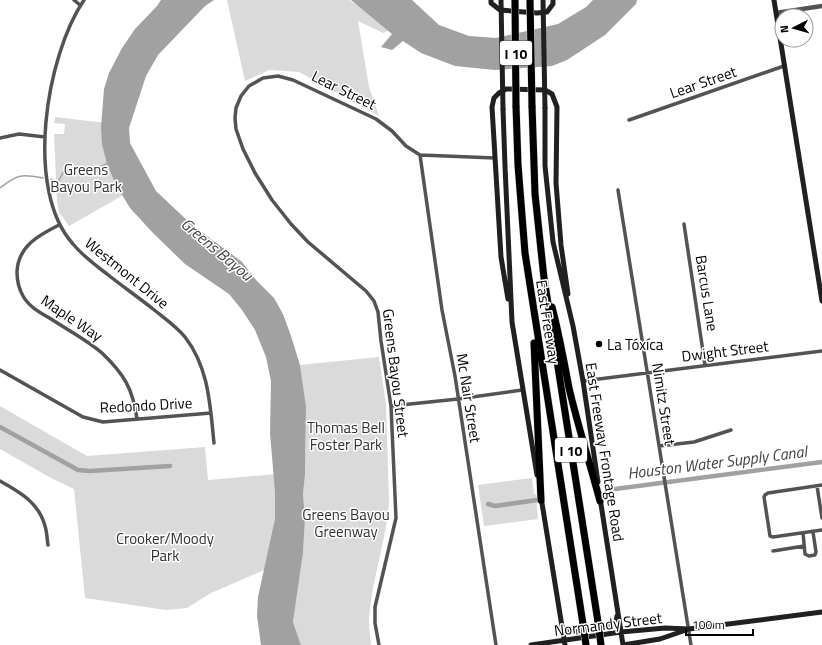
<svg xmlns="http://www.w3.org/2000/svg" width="822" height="645" viewBox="0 0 822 645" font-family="'Titillium Web',sans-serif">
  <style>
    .green { fill: #dadada }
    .water { fill: #a1a1a1 }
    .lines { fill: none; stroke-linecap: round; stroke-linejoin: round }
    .stream { stroke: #a1a1a1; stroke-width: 1.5 }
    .canal { stroke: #a1a1a1; stroke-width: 4.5 }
    .motorway-casing { stroke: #dbdbdb; stroke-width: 8 }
    .minor { stroke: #535353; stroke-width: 3.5 }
    .tertiary { stroke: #535353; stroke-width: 4.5 }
    .secondary { stroke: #202020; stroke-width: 5 }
    .motorway { stroke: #000; stroke-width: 7 }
    .motorway-bridge-casing { stroke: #dbdbdb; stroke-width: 8; stroke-linecap: butt }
    .secondary-bridge { stroke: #202020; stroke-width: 5 }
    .motorway-bridge { stroke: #000; stroke-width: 7 }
    .poi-dot { fill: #000; stroke: #fff; stroke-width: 1.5 }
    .labels { text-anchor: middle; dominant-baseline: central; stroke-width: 3; stroke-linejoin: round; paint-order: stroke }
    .shield { fill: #fff; stroke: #4c4c4c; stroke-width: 1 }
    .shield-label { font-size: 14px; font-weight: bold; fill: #000 }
    .street-label { font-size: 15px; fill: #000; stroke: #fff }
    .park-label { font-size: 15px; fill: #313131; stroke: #fff }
    .poi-label { font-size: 15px; fill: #000; stroke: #fff; text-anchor: start }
    .water-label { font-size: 16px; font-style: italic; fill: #424242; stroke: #fff }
  </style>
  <rect width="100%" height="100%" fill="#fff"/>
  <path class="green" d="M227,0h122l45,28 -11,5 -25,-12 11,66 10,29 -80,-44 -30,-2 -24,11z
    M55,117l51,6 21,70 -58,33 -10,-14 -2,-10 -3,-68h10l1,-10 -11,-1z
    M379,357l7,47 3,99c-3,39 -18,79 -20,117 0,8 1,17 2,25h-70l-8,-23 10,-69 2,-34 -2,-25 2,-19 1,-61 -6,-49z
    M0,406l87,50 118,-9 3,33 68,-6 2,38 -9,56 -58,25 -24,15 -21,2 -81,-12 -11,-109 -23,-11 -51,-29z
    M532,478l2,16h2l2,25 -54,7 -6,-41z"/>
  <path class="water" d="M161,0h53l-9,6 -47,49 -12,21 -17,52 1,15 26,48 35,33 51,38 14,18 18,18 9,16 8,22 9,29 6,42 -1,68 -2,19 2,25 -2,34 -10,69 8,23h-40l-4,-29 1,-19 17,-78v-27l-5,-59 1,-52 -5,-24 -11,-27 -13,-20 -13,-16 -44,-30 -32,-31 -23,-25 -14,-23 -9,-21 -5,-20 -1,-17 3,-38 5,-16 13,-25 13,-19 22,-23z
    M351,0h61l27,25 30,11 27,2 62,-14 28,-17 7,-7h44l-1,4 -31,31 -38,25 -15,6 -57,4 -40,-4 -34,-13 -18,-12 -11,9 -11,-3 11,-13z"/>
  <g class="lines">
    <path class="stream" d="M51,179l7,3 6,-11 6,-2 17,2 11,-3 10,-5
      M0,188c18,-14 21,-14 43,-10"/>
    <path class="canal" d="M0,427l78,43 12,1 80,-5
      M615,489l207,-27
      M488,504l7,2 42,-6"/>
    <g class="motorway-casing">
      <path id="motorway" d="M516,106l2,59 7,88 58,371
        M532,106l3,88 9,84 54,344
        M552,307c7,27 12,54 17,81 9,38 21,76 31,113
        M534,343l7,157"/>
    </g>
    <path class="minor" d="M74,0l6,5
      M84,0c-38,56 -60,190 -11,244 10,12 22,21 34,30 15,12 31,23 46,35 11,9 23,17 32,28 24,31 25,68 29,106
      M629,120l155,-54
      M0,138l19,-4 26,3
      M420,155l22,155 13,66 41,269
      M618,190l73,455
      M684,224l21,141
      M59,225c-20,10 -41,21 -42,47 0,8 2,17 6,24 6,11 18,17 28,23 17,11 36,21 51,34 22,21 31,36 35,66
      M0,370l83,47 20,5 108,-9
      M583,381l239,-30
      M391,406l67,-7 64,-9
      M659,446l35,-4 37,-12
      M0,481c20,11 39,22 45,45 2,6 2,13 3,19
      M822,485l-54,8 -3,2 -1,2 6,39 3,1 49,-7
      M817,486l5,32
      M803,533l2,21 4,2 6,-1 1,-3 -3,-20
      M773,551l31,-5
      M379,645l-4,-22v-16l21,-89 -5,-112 -10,-65 -3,-29 -4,-11 -8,-10 -58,-49 -17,-18 -19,-24 -17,-27 -12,-24 -7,-20 -1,-11 1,-10 5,-12 8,-10 14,-8 15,-2 15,4 83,39 16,12 14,15 14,9 75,3"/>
    <path class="tertiary" d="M776,13l46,-7"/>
    <path class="secondary" d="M491,0v3l9,7 37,3 10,-1 6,-8v-4
      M774,0l48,301
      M545,108v58l8,76 20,84 10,55 15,101
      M503,109l2,57 7,156 25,153
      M508,299l-7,-42 -9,-150 2,-9 5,-5 7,-4 39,1 7,4 5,13 -1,76 5,62 7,49
      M541,497l24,148
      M600,498l23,147 37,-6 29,-10
      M563,629l14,3 31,-5 8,-6 1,-5
      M531,645l90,-13 44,-4 24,1 133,-17"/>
    <use href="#motorway" class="motorway"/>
    <g class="motorway-bridge-casing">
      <path id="motorway-bridge" d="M515,0l1,106
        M530,0l2,106
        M598,622l3,23
        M583,624l3,21"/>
    </g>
    <path class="secondary-bridge" d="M501,0l2,109
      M543,0l2,108"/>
    <use href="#motorway-bridge" class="motorway-bridge"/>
  </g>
  <circle class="poi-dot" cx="599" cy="344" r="4"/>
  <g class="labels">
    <g class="shield">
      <rect x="500" y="41" width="32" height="24" rx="3"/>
      <rect x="555" y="438" width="32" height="24" rx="3"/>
    </g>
    <g class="shield-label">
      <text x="516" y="53">I 10</text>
      <text x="571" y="450">I 10</text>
    </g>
    <g class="street-label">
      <text transform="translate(703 82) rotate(-19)">Lear Street</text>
      <text transform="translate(344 90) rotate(26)">Lear Street</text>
      <text transform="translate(127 273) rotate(39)">Westmont Drive</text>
      <text transform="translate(707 293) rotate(81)">Barcus Lane</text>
      <text transform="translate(72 318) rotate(34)">Maple Way</text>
      <text transform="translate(548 322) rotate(81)">East Freeway</text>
      <text transform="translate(725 351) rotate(-7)">Dwight Street</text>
      <text transform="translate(396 373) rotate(83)">Greens Bayou Street</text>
      <text transform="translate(469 398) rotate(81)">Mc Nair Street</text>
      <text transform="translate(664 404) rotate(81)">Nimitz Street</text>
      <text transform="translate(146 405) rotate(-3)">Redondo Drive</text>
      <text transform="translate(605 452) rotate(81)">East Freeway Frontage Road</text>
      <text transform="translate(608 624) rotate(-7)">Normandy Street</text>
    </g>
    <g class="park-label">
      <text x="86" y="169">Greens<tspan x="86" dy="17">Bayou Park</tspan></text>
      <text x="346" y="427">Thomas Bell<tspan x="346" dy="17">Foster Park</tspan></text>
      <text x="346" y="514">Greens Bayou<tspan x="346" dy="17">Greenway</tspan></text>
      <text x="165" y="538">Crooker/Moody<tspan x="165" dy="17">Park</tspan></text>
    </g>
    <g class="poi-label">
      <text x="607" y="344">La Tóxíca</text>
    </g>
    <g class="water-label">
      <text transform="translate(217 249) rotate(40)">Greens Bayou</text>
      <text transform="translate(717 462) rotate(-7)">Houston Water Supply Canal</text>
    </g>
  </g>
  <g transform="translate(794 28) rotate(264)"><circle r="19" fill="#ffffff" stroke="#999999"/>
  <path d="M0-3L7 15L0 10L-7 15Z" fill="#000000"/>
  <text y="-6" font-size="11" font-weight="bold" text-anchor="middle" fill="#000000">N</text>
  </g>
  <path d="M686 629v6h67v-6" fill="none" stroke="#000000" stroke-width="2"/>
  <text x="692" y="629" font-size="12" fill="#000000" stroke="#ffffff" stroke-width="3" paint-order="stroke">100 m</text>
</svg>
